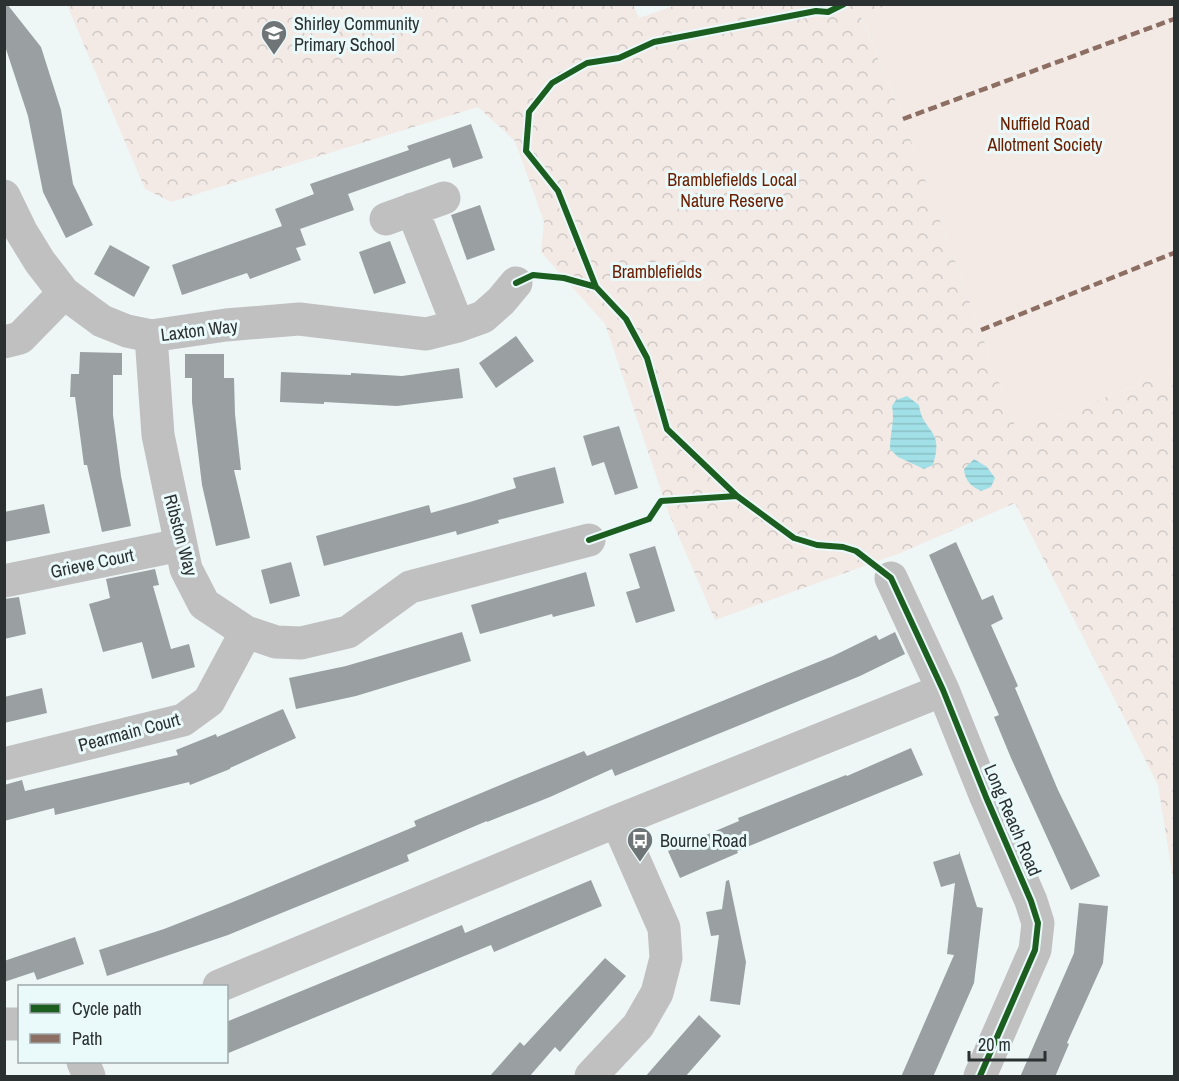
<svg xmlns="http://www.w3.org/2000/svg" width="1179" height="1081" viewBox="0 0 1179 1081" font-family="'Archivo Narrow',sans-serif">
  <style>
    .park { fill: url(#park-crowns) }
    .garden { fill: #f3eae6 }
    .water { fill: url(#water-rules) }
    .building { fill: #9aa0a1 }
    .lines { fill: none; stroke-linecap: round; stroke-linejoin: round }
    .minor { stroke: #c0c0c0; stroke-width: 33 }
    .quiet { stroke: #8d6e63; stroke-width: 4.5; stroke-dasharray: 9 4.5; stroke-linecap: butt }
    .cycleway-casing { stroke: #eaf9fa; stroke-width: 10 }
    .cycleway { stroke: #1b5e20; stroke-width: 6 }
    .labels { text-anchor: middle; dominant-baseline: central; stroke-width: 6; stroke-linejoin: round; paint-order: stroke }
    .poi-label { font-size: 18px; fill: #2b3031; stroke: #eaf9fa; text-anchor: start }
    .park-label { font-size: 18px; fill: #6a1e00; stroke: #eaf9fa }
    .street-label { font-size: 18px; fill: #2b3031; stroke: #eaf9fa }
  </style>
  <defs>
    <pattern id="park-crowns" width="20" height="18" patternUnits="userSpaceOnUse" patternTransform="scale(1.5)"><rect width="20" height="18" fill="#f3eae6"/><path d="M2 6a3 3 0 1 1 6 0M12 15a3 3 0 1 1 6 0" fill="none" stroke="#d0c9c6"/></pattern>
    <pattern id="water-rules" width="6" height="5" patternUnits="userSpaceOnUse" patternTransform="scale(1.5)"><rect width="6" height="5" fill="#a1e0e6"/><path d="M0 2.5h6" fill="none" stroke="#8bc0c6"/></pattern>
  </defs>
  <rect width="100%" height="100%" fill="#eef6f6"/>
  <path class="park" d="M439,4h194l6,14 37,-13h212l-27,12 42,102 114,312 157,-60v514l-16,-100 -143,-282 -112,49 -188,68 -46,-106 -64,-190 -64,-72 3,-30 -29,-81 -37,-34 -307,95 -26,-13 -78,-184z"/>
  <path class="garden" d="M888,5h286v366l-157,60 -114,-312 -42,-103z"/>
  <path class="water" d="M907,396l12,9c4,29 26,23 14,60l-9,4 -26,-12 -8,-8c0,-16 5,-28 2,-43l4,-6z
    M974,459l13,8 8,11 -4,9 -10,4c-10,-5 -16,-10 -17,-22z"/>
  <path class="building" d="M4,4h3l34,43 20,63 12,74 20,41 -27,13 -23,-46 -15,-76 -24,-73z
    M471,124l12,34 -30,10 -3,-10 -102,36 6,16 -54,19 6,16 -10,3 5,12 -51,19 -3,-6 -65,22 -10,-30 110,-39 -7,-17 39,-15 -4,-10 99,-34 -2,-4z
    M480,205l15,45 -28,10 -16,-45z
    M390,241l16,42 -32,11 -15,-42z
    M110,245l40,22 -16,30 -40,-23z
    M516,336l18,25 -38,27 -17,-25z
    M80,352l42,1v22h-9v40l8,61 10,50 -29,6 -15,-67h-3l-9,-68h-5l1,-23h8z
    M185,354h39v24h10l1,36 6,56h-7l16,68 -34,8 -14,-61 -10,-83v-24h-7z
    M459,368l4,30 -66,8 -73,-4v2l-44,-2 1,-30 70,3v-2l51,3z
    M619,426l19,62 -23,7 -11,-33 -12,4 -9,-30z
    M555,467l9,36 -66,17 1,3 -42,12 -1,-4 -132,35 -8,-30 113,-31 2,8 39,-11 46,-14 -3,-10z
    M44,504l6,29 -46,9v-30z
    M956,542l26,58 11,-5 10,24 -12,6 27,61 -3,2 43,102 42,86 -29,14 -60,-132 -17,-41 5,-2 -70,-160z
    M655,546l20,65 -39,12 -10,-31 14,-4 -11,-34z
    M291,562l9,34 -30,8 -9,-34z
    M155,569l4,16 -6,1 18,63 18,-5 6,23 -43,12 -10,-37 -39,10 -14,-48 21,-6 -4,-19z
    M586,572l9,34 -42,11 -1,-3 -72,20 -9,-29z
    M19,597l7,37 -22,5v-40z
    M462,632l9,29 -115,35 -60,13 -7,-31 57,-12z
    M895,632l10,22 -45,22 -245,100 -3,-7 -62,28 -63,25v-1l-80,34 2,6 -181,74 -121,41 -8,-26 65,-21 64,-25 188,-78 -2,-5 108,-45 62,-25 3,5 246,-100 43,-21 3,5z
    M42,688l5,25 -43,10v-26z
    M283,709l13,29 -66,30v1l-40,16 -1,-3 -134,33 -1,-7 -50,13v-36l18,-5 3,11 153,-36 -2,-5 40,-16 1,3z
    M911,748l12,27 -186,76 1,2 -58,25 -12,-27 71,-30 -1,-3 108,-43 1,1z
    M959,851l18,56 6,1 -9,75 -41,94h-32l53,-122 -7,-1 8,-71 -14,4 -8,-25 26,-8z
    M591,880l11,26 -108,46 -3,-7 -265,109v-32l236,-97 3,8z
    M729,880l17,82 -6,43 -30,-4 9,-66 -8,1 -5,-24 16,-3 4,-28z
    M1079,903l29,3 -5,57 -36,80 2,1 -14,33h-35l54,-124z
    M75,937l9,27 -47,16 -3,-8 -30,10v-21z
    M605,958l21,18 -66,76 -5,-5 -26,30h-40l31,-35 4,4z
    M699,1015l22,21 -36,41h-40z"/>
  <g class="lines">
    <path class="minor" d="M4,196l17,35 19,31 24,31 38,28 25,10 24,5 75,-11 73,-6 127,15 32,-8 25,-9 18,-16 15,-18
      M412,209l46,117
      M386,219l58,-21
      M151,336l7,99 28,134 18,35 42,28 30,10 25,1 47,-11 62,-45 179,-47
      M4,342l16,-4 44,-45
      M891,578l52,112 43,107 45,104 7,22 -3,27 -55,126
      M4,581l176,-36
      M4,764l179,-44 26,-19 37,-69
      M219,986l398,-165 326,-131
      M4,1024h16
      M83,1062l6,14
      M591,1076l47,-50 19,-33 9,-35 -2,-30 -47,-107"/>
    <path class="quiet" d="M903,119l271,-100
      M981,330l193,-77"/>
    <g class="cycleway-casing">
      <path id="cycleway" d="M844,4l-16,8 -12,-1 -162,31 -35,16 -32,5 -35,20 -23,29 -3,39 32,40 38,96 30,32 21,39 20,71 70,67 57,42 23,7 26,2 13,4 35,27 52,112 43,107 45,104 7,22 -3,27 -55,126
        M516,283l17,-8 31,3 32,9
        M589,540l60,-21 12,-18 76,-5"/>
    </g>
    <use href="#cycleway" class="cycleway"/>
  </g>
  <defs>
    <g id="school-pin" transform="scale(1.35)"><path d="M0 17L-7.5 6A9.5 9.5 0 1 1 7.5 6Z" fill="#6f7576" stroke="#eaf9fa"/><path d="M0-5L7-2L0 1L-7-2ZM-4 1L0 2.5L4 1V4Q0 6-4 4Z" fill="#fff"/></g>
    <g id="bus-pin" transform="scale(1.35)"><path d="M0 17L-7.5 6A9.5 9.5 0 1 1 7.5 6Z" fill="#6f7576" stroke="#eaf9fa"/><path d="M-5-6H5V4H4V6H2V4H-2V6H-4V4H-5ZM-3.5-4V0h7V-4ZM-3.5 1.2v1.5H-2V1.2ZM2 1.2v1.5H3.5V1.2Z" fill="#fff"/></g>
  </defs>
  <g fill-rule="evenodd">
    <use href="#school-pin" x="274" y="33"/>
    <use href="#bus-pin" x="640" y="840"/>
  </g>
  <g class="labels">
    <g class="poi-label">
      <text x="294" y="23">Shirley Community<tspan x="294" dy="21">Primary School</tspan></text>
      <text x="660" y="840">Bourne Road</text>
    </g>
    <g class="park-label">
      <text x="1045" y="123">Nuffield Road<tspan x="1045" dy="21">Allotment Society</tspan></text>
      <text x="732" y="179">Bramblefields Local<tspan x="732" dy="21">Nature Reserve</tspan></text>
      <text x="657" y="271">Bramblefields</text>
    </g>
    <g class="street-label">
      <text transform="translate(199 330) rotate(-7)">Laxton Way</text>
      <text transform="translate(181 535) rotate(75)">Ribston Way</text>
      <text transform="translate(92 563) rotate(-12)">Grieve Court</text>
      <text transform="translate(129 732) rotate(-15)">Pearmain Court</text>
      <text transform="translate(1013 820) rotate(67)">Long Reach Road</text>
    </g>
  </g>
  <rect width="1179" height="1081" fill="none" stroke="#2b3031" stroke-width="12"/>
  <rect x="18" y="985" width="210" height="78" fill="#eaf9fa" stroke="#9ea9aa" stroke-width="1.5"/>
  <rect x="30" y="1004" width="30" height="9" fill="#1b5e20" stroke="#9ea9aa" stroke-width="1.5"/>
  <text x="72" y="1015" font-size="18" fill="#2b3031">Cycle path</text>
  <rect x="30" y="1034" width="30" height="9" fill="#8d6e63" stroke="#9ea9aa" stroke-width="1.5"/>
  <text x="72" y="1045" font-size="18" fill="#2b3031">Path</text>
  <path d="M969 1051v9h76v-9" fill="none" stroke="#2b3031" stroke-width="3"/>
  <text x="978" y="1051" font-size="18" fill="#2b3031" stroke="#eaf9fa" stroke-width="4.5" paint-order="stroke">20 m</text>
</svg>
